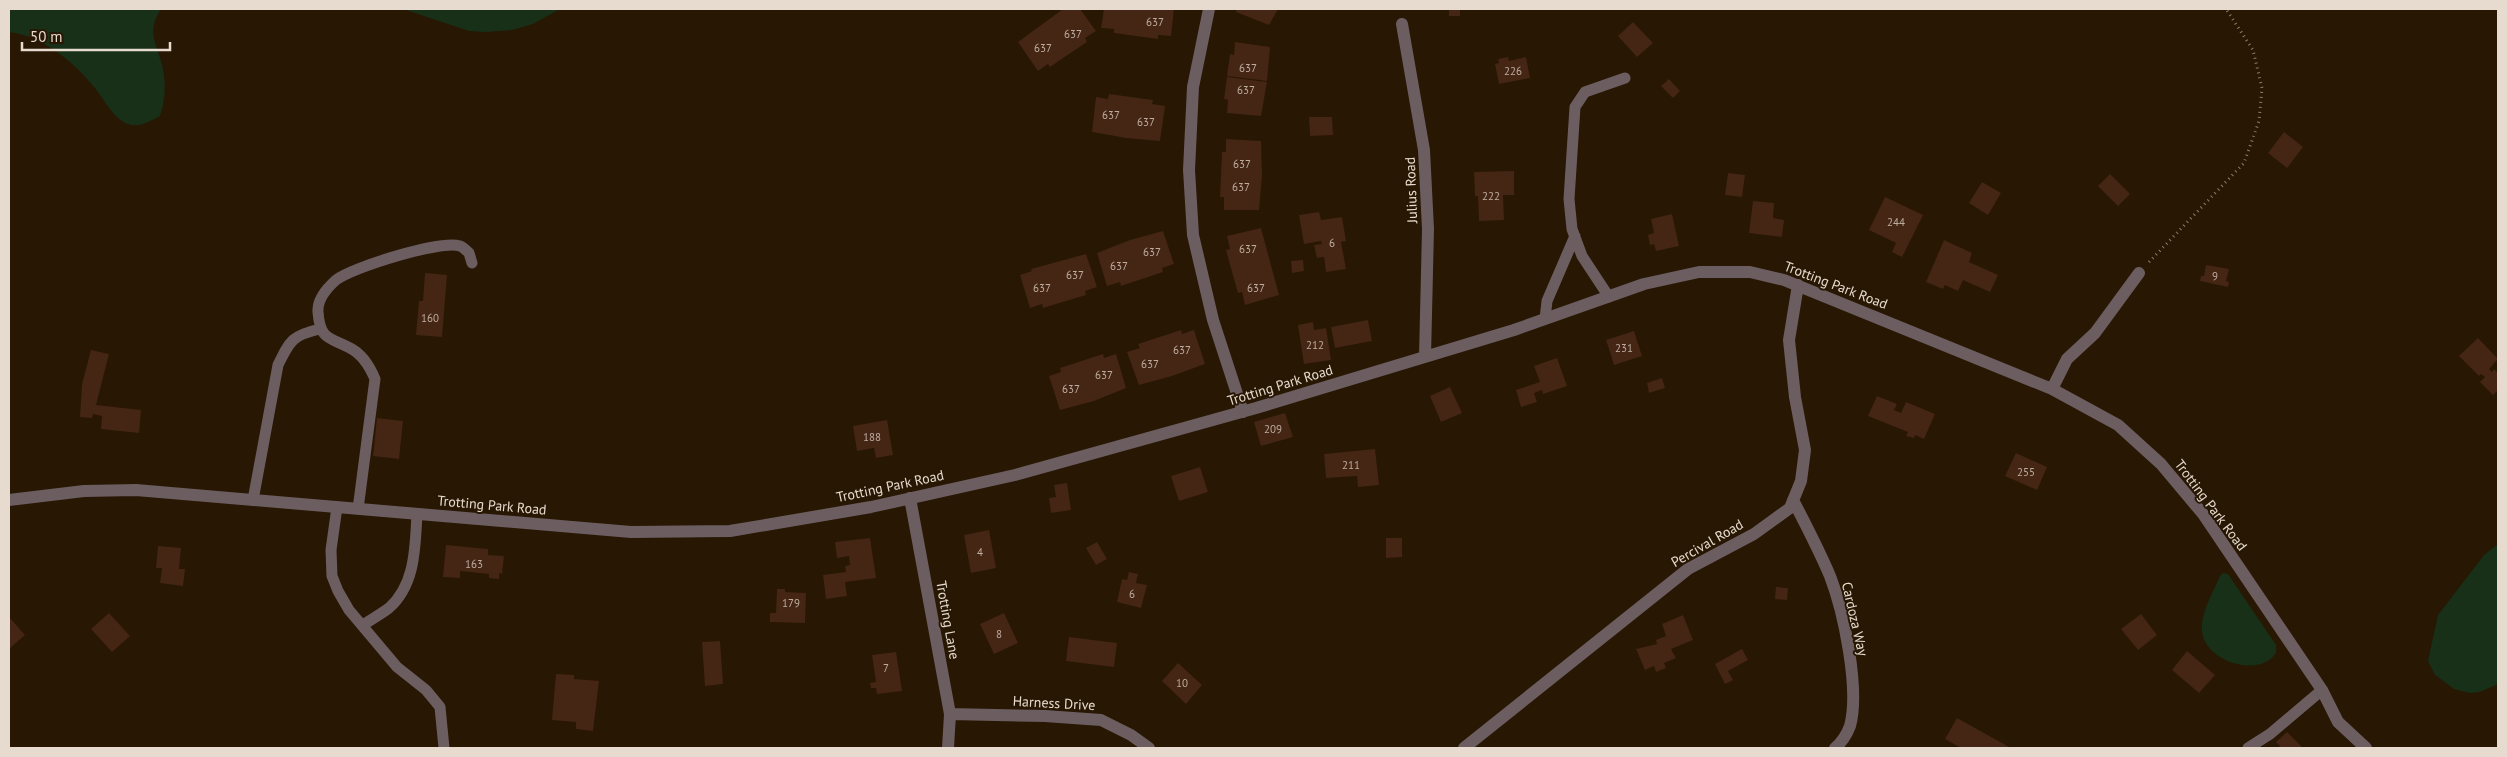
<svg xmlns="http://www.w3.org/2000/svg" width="2507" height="757" viewBox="0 0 2507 757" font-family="'PT Sans',sans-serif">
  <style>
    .green { fill: #183017 }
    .building { fill: #452514 }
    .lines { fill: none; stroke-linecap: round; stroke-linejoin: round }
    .path { stroke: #8b7e6e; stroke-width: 3; stroke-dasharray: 1 4; stroke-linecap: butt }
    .lane { stroke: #6c5d60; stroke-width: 11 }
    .street { stroke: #6c5d60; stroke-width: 12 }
    .labels { text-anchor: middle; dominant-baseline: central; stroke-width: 4; stroke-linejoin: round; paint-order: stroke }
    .number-label { font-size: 11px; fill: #beaea0 }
    .street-label { font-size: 14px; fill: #e6dbce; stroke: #271703 }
  </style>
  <rect width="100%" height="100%" fill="#271703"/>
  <path class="green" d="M9,9h152c-16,24 -3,36 2,60 3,16 2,32 -3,47 -8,4 -19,11 -29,9 -17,-4 -26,-25 -37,-38 -21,-26 -52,-51 -85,-55z
    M403,9h157l-27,15 -21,6 -27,2 -16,-1z
    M2498,544v140l-18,8 -10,1 -16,-4 -19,-14 -7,-14 10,-46 46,-60z
    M2223,573l5,1 48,71v8c-17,26 -71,8 -74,-21 -2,-18 11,-40 18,-56z"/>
  <path class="building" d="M1063,9h17l16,22 -11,7 2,4 -18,12 -19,13 -2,-3 -10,7 -20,-29z
    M1104,9h70l-3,27 -13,-1v4l-44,-6v-4l-13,-1z
    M1237,9h41l-9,16 -33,-13z
    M1449,9h11v7h-11z
    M1633,22l20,21 -16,14 -19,-21z
    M1235,42l35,5 -3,34 -40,-5 3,-22 4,1z
    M1508,57l1,4 17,-4 4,21 -31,6 -4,-20 4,-1 -1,-4z
    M1227,77l40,5 -6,34 -34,-3 1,-13 -4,-1z
    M1669,79l11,12 -7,7 -12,-12z
    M1109,94l44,6 -1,4 13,2 -5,35 -34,-3 -34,-6 4,-35 12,2z
    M1309,117h23l1,18 -23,1z
    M2284,132l19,15 -16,21 -19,-15z
    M1226,139l35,2 1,34 -3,35h-35v-13h-4l1,-22 1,-23h4z
    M1514,171v24h-11l1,25 -25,1 -1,-25h-3l-1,-24z
    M1728,173l17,2 -3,22 -17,-2z
    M2110,174l20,20 -12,12 -20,-20z
    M1982,182l19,11 -13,22 -19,-12z
    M1885,197l38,18 -21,42 -10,-5 4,-9 -27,-13z
    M1753,201l21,2 -1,15 11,2 -2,17 -33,-4z
    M1319,212l2,8 21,-3 4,24 -5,1 5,27 -20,3 -2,-15 -7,1 -3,-13 8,-1 -1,-3 -17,3 -5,-29z
    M1672,214l7,32 -23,5 -2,-7 -4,1 -2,-10 6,-2 -3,-14z
    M1261,228l18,67 -34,10 -3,-13 -4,1 -6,-21 -6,-22 4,-1 -3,-13z
    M1163,231l11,33 -12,4 1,4 -42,14 -1,-4 -13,4 -10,-33 33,-13z
    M1944,240l28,13 -3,9 29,13 -8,17 -27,-12 -5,11 -13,-6 -2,4 -17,-7z
    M1086,254l11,33 -12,4 1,4 -43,13 -1,-4 -12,4 -10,-33 12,-4 -1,-2z
    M1303,260l1,11 -12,2 -1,-12z
    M2206,265l23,4 -3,12 3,1 -1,5 -28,-6 1,-5h3z
    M425,273l22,2 -5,62 -26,-2 3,-34h4z
    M1368,320l4,21 -37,7 -4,-21z
    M1313,322l1,8 12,-2 5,32 -27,4 -6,-39z
    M1181,330l1,4 12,-4 11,34 -33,12 -33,9 -12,-33 13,-4 -2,-4z
    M1634,331l8,25 -28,9 -8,-25z
    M2478,338l20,21 -9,10 3,3 2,-3 4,4v17l-5,5 -13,-13 5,-5 -4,-3 -2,2 -20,-20z
    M91,350l18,4 -13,51 45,5 -2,23 -38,-4 1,-13 -9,-2 -1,4 -12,-1 2,-33z
    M1103,354l1,4 12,-4 10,34 -32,13 -34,9 -11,-34 12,-4 -1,-4z
    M1557,358l10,28 -24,8 -1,-4 -8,3 3,9 -16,5 -5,-17 24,-8 -6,-16z
    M1662,378l3,10 -16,5 -2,-10z
    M1450,387l12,26 -21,9 -11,-26z
    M1877,396l20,8 -3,6 7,3 5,-11 29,12 -11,25 -9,-4 -1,3 -8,-2 2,-4 -40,-16z
    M1285,413l8,24 -32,9 -7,-24z
    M377,418l26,3 -4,38 -26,-3z
    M887,420l6,35 -17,3 -2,-10 -17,3 -4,-25z
    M1375,449l4,36 -21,2 -1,-11 -31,2 -2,-24z
    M2016,453l31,14 -10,23 -32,-14z
    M1200,467l8,25 -29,9 -8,-25z
    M1067,483l4,27 -20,3 -2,-15 7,-1 -2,-12z
    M989,530l7,38 -25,5 -7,-38z
    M870,538l6,40 -31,4 2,14 -21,3 -3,-24 23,-3 -1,-6 5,-1 -1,-9 -12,2 -2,-16z
    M1386,538h16v19l-16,1z
    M1097,542l10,17 -11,6 -10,-17z
    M446,545l42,4v6l16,1 -2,18 -3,-1v6l-10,-1v-4l-29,-3v7l-17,-1z
    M158,546l23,2 -2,21h6l-2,17 -23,-3 2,-15h-6z
    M1129,572l9,2 -2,9 11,2 -6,23 -24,-6 5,-23 5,1z
    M1776,587l12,1 -1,12 -12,-1z
    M777,589h8v3l21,1 -1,30 -35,-1v-9h6z
    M109,613l21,23 -18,16 -21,-23z
    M1004,613l14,30 -24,11 -14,-30z
    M2141,614l16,21 -19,15 -17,-21z
    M1683,615l10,25 -22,9 5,9 -12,5 2,5 -10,4 -2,-6 -9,4 -9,-21 21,-5 -1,-4 10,-4 -4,-12z
    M9,617l16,18 -16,14z
    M1069,637l48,6 -3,24 -48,-6z
    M720,641l3,43 -18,2 -3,-44z
    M1742,649l6,11 -20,11 5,9 -8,4 -10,-20z
    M2187,651l28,24 -16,18 -27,-23z
    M896,652l6,39 -25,3 -1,-6h-5l-1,-5 6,-1 -4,-27z
    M1178,663l24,22 -16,19 -24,-23z
    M556,674l18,1v4l25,2 -6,50 -17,-2v-7l-24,-2z
    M1957,718l54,30h-50l-16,-9z
    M2287,732l16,16h-25l2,-2 -4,-4z"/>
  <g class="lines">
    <path class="path" d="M2149,262l95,-99 15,-42 3,-33 -9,-38 -27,-41"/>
    <path class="lane" d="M1609,297l-27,-41 -10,-27 -3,-30 6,-92 10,-15 40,-14
      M1545,319l2,-18 28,-65
      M253,500l25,-135c12,-25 15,-30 42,-36
      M337,507l-6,43 1,26 6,15 11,19 48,57 29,23 14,17 4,41
      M358,509l17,-130c-5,-12 -13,-25 -25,-31 -21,-11 -30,-8 -32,-36 -1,-13 9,-24 18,-32 17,-13 104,-40 124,-34 3,1 7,5 9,7l3,10
      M363,625c9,-6 18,-11 26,-17 27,-24 26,-62 28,-94
      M2248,748l22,-14 52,-44"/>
    <path class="street" d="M1209,9l-16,78 -4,83 4,65 20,85 30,92
      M1402,24l22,126 4,79 -3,128
      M2052,389l15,-30 28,-26 44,-60
      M910,498l40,216 -2,34
      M9,500l75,-9 52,-1 495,42 99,-1 141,-24 144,-32 241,-67 258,-78 130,-46 55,-12h51l34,8 268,109 66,36 43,39 42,50 119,176 16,32 28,26
      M1793,500c13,25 26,50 37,76 14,36 30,114 20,150 -3,8 -9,17 -15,22
      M950,714l95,2 56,4 30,15 18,13
      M1464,748l224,-179 66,-35 36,-26 11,-27 4,-31 -10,-53 -6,-57 9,-55"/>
  </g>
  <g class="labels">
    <g class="number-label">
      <text x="1155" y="22">637</text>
      <text x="1073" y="34">637</text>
      <text x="1043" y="48">637</text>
      <text x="1248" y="68">637</text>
      <text x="1513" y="71">226</text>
      <text x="1246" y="90">637</text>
      <text x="1111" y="115">637</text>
      <text x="1146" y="122">637</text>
      <text x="1242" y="164">637</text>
      <text x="1241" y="187">637</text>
      <text x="1491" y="196">222</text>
      <text x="1896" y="222">244</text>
      <text x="1332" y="243">6</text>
      <text x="1248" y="249">637</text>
      <text x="1152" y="252">637</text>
      <text x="1119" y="266">637</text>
      <text x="1075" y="275">637</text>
      <text x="2215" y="276">9</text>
      <text x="1042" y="288">637</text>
      <text x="1256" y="288">637</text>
      <text x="430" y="318">160</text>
      <text x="1315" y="345">212</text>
      <text x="1624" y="348">231</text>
      <text x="1182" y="350">637</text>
      <text x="1150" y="364">637</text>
      <text x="1104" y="375">637</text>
      <text x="1071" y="389">637</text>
      <text x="1273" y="429">209</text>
      <text x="872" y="437">188</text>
      <text x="1351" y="465">211</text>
      <text x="2026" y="472">255</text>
      <text x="980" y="552">4</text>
      <text x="474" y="564">163</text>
      <text x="1132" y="594">6</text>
      <text x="791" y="603">179</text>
      <text x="999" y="634">8</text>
      <text x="886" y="668">7</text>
      <text x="1182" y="683">10</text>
    </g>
    <g class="street-label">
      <text transform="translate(1411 190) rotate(-92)">Julius Road</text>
      <text transform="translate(1836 285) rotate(21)">Trotting Park Road</text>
      <text transform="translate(1280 385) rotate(-17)">Trotting Park Road</text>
      <text transform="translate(890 486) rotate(-12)">Trotting Park Road</text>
      <text transform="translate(492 505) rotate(5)">Trotting Park Road</text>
      <text transform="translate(2211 505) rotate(53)">Trotting Park Road</text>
      <text transform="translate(1707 543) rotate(-30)">Percival Road</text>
      <text transform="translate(1855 619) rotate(77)">Cardoza Way</text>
      <text transform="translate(948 620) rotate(80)">Trotting Lane</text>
      <text transform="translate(1054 703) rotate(3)">Harness Drive</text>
    </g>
  </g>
  <rect width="2507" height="757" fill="none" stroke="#e6dbce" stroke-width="20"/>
  <path d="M22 42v8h148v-8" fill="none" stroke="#e6dbce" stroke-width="2.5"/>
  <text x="30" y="42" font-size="15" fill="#e6dbce" stroke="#271703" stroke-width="4" paint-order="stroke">50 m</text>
</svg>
